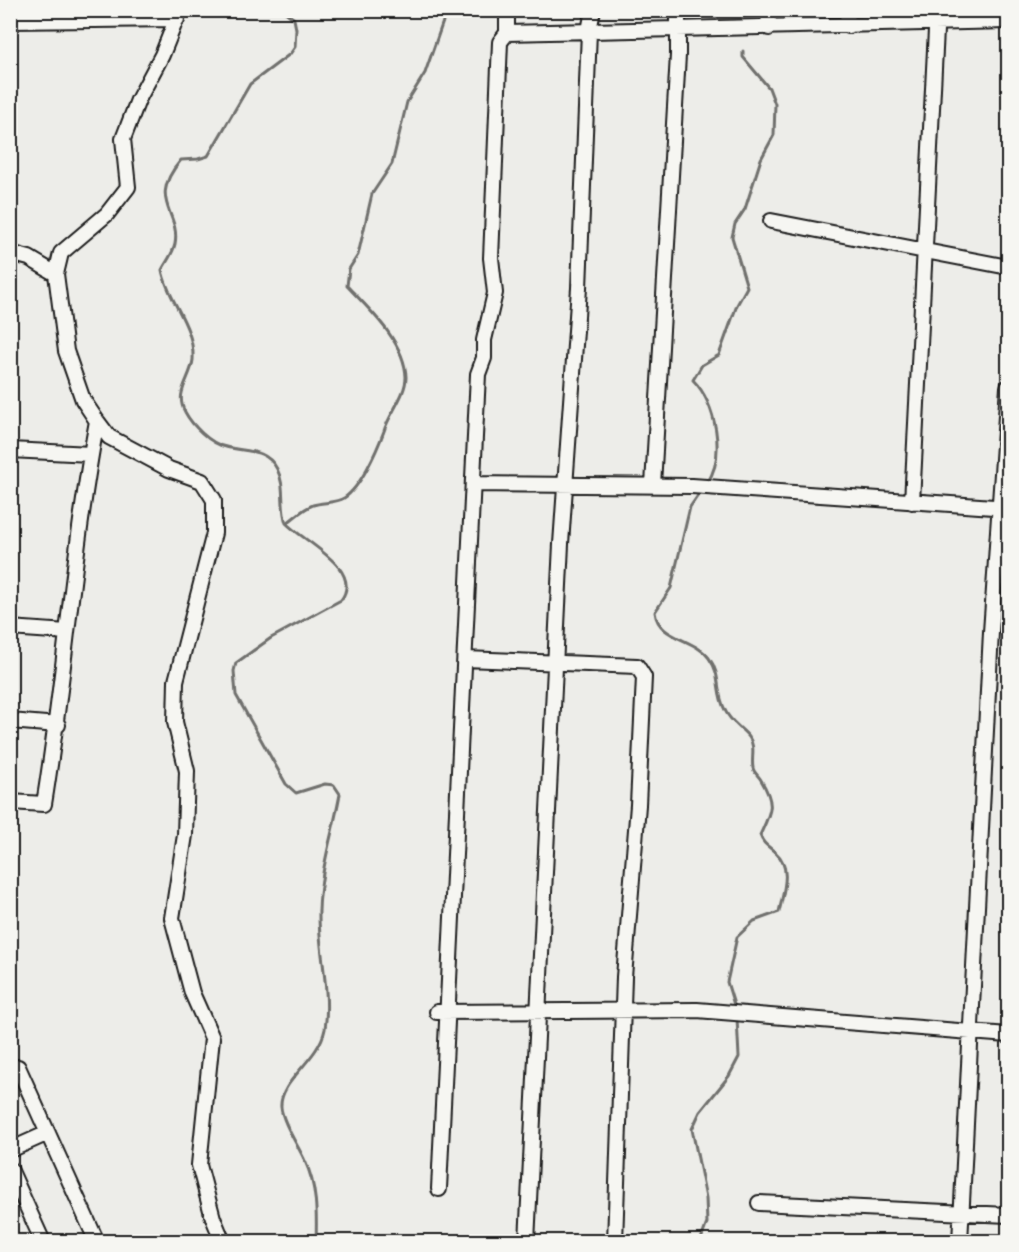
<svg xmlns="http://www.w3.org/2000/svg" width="1019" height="1252" viewBox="0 0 1019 1252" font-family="Pangolin,sans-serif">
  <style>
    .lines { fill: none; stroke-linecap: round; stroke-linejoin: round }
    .stream { stroke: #6f6f6d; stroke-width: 3 }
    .minor-casing { stroke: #1c1c1c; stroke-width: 18 }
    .minor { stroke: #f6f6f2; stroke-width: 14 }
  </style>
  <rect width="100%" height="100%" fill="#edede9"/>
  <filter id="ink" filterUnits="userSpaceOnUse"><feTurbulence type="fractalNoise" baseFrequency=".0167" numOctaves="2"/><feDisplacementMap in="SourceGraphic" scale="12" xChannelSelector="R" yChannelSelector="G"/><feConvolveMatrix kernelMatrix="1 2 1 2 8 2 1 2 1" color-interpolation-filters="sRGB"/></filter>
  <g filter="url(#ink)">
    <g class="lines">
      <path class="stream" d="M283,10l11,9 2,10 -1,18 -5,7 -40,30 -42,72 -10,3 -17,1c-35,41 0,52 -6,84 -2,10 -9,18 -13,26 6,31 33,56 31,90 -2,18 -19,33 -8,52 7,13 25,32 41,35 19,5 40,1 51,22 9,17 3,37 9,54 18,19 78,46 55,77l-70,38 -35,25 -2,8 2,24 50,89 10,9 29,-9 9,1 6,9c-7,39 -20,76 -21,117 -1,39 12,79 6,118 -6,31 -46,52 -44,78 1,15 18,40 24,54 12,25 12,53 11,81
        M707,483c19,-27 9,-80 -14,-103l9,-15 17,-10 18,-50 10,-18 -15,-50 3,-13 10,-15 16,-50 13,-24 1,-31 -6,-16 -26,-31v-6
        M701,491l-11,16 -19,81 -16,24c3,27 39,26 54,46 13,18 6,33 16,52 5,12 16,17 24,27 7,10 2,21 4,31 1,5 6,8 8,12 15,25 10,31 -1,55 3,9 8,11 15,17 18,15 8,41 4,60l-25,9 -17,16 -10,45 8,26
        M287,523c8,-6 17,-15 26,-18 9,-3 24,-2 31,-7 17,-11 33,-48 40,-67 5,-17 22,-36 22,-54 -1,-35 -37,-68 -59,-91l2,-17 9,-14 14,-61 20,-30 15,-62 18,-29 22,-63
        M700,1242l7,-19 -1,-25 -14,-69 8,-17 29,-36 10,-19 -2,-39"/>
      <g class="minor-casing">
        <path id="minor" d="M180,10l-18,45 -24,45 -15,39 5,48 -21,27 -46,39 -5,21 10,77 17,49 14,21 12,16 60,32 33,12 12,19v33l-38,148 -1,41 12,49 -2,64 -13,83 20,75 20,45 -13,127 14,53 10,24
          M768,10l1,18
          M847,10l1,16
          M10,21l167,-2
          M507,33l501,-12
          M771,221l237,46
          M10,253l19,5 27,16
          M10,450l81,4
          M474,484l218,2 316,22
          M653,485l25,-430v-45
          M912,502l25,-492
          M10,628l57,4
          M465,659l172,7 7,11 -6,128 -14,172 -9,265
          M10,721l48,4
          M10,802l34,2c21,-127 29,-256 53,-383
          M437,1012l260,-2 311,25
          M18,1067l79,175
          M10,1150l38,-17
          M10,1169l33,73
          M439,1189l39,-815 6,-16v-18l11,-47 -4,-35 9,-216 7,-9v-23
          M759,1203l249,12
          M527,1242l34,-698 18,-256 10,-257 4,-21
          M960,1242l31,-610 17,-245"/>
      </g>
      <use href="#minor" class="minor"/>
    </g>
  </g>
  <rect width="1019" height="1252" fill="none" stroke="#f6f6f2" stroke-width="36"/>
  <rect x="18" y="18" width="983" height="1216" fill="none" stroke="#1c1c1c" stroke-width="2" filter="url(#ink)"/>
</svg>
